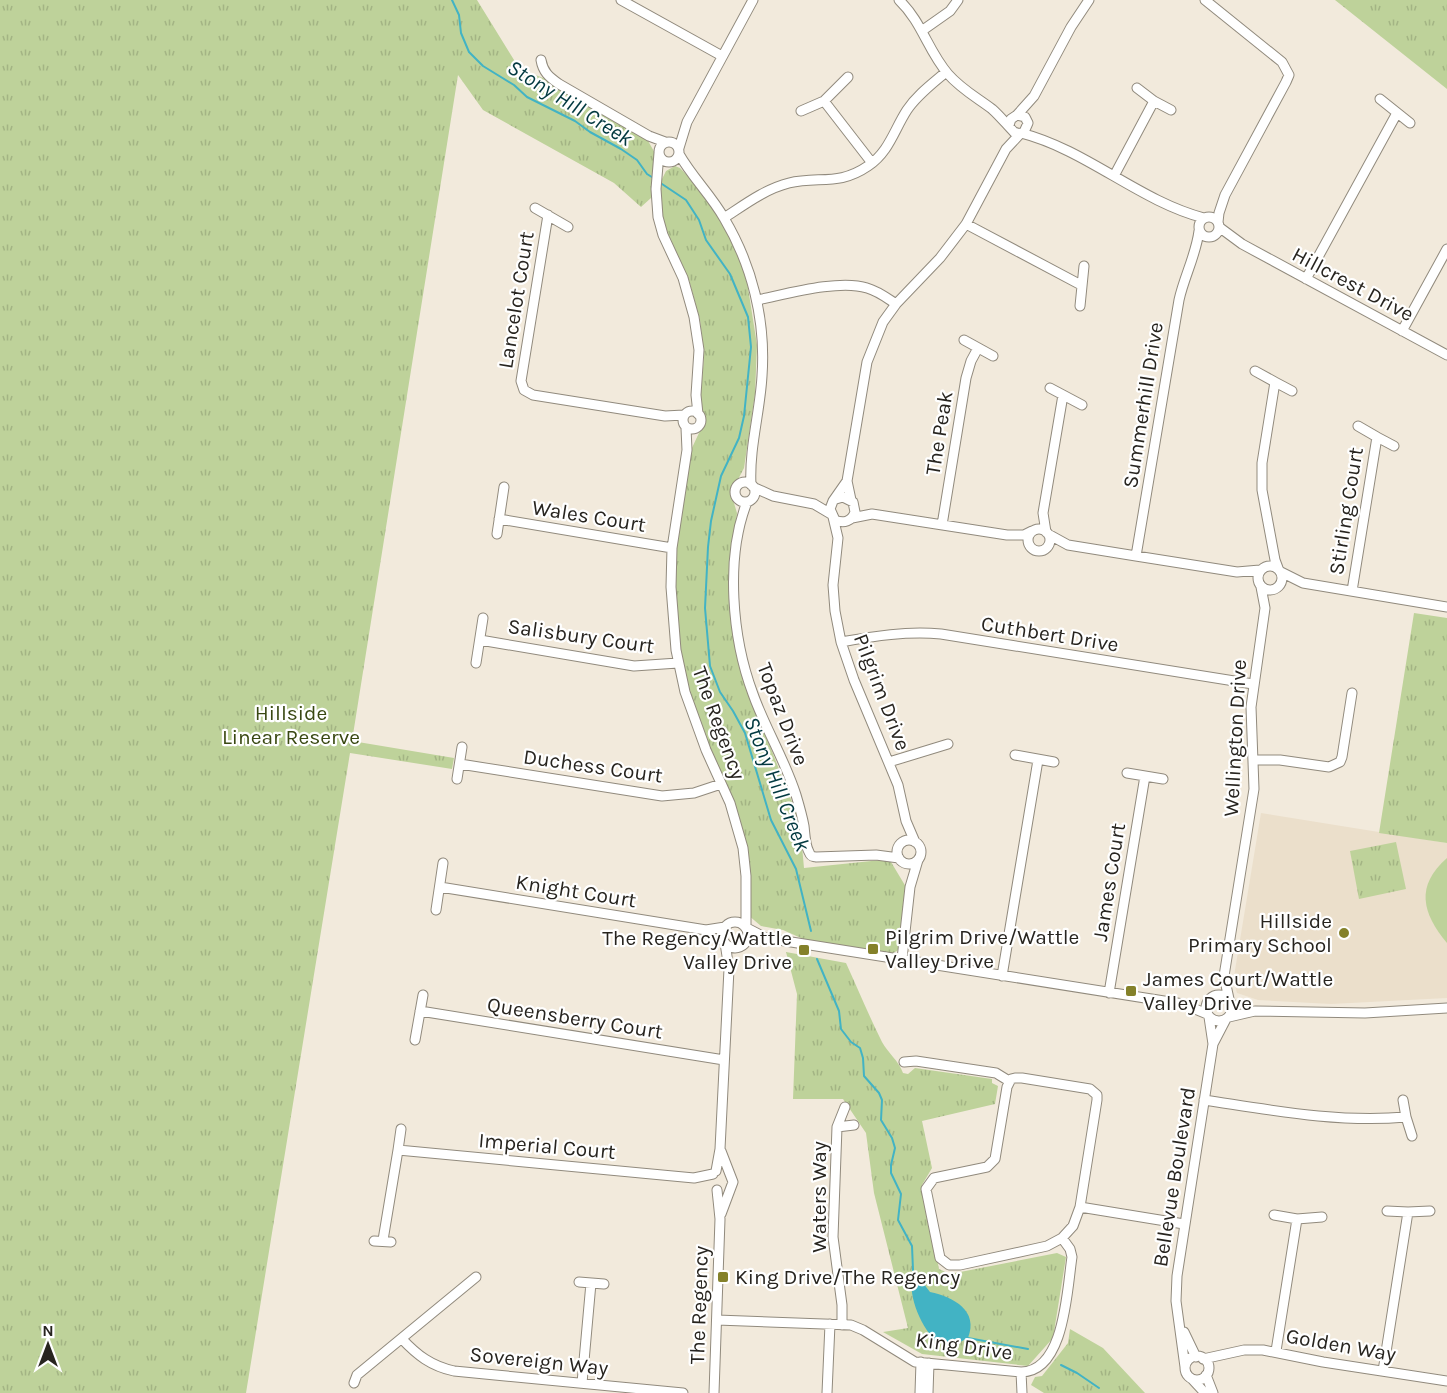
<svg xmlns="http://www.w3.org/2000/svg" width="1447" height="1393" viewBox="0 0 1447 1393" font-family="Karla,sans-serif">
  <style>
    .built { fill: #ebdfcb }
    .grass { fill: url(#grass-tufts) }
    .garden { fill: #bed29a }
    .water { fill: #42b3c4 }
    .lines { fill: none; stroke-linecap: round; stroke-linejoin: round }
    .stream { stroke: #42b3c4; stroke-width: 2 }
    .minor-casing { stroke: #918a7d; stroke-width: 11 }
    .minor { stroke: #fff; stroke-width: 9 }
    .poi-dot { fill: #84812a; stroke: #fff; stroke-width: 2 }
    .labels { text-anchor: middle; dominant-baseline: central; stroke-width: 4.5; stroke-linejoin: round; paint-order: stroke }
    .street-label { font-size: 21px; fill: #27241f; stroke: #fff }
    .park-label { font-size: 21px; fill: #394812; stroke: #fff }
    .poi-label { font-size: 21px; fill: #27241f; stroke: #fff; text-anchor: start }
    .water-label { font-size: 22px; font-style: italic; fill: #023940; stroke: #fff }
  </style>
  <defs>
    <pattern id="grass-tufts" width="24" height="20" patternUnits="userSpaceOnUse" patternTransform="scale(1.5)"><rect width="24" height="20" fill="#bed29a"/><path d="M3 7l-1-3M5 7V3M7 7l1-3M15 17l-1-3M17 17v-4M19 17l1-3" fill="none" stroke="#a3b484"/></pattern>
  </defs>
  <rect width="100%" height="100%" fill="#f2eadc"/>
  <path class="built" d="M1261,813l186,30v155l-116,6 -73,-4 -21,-7 -3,-11 1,-12z"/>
  <path class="grass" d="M0,0h477l42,68 24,10 104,61 9,16 -5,43 -10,9 -27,-24 -131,-73 -25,-35 -106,666 102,17 -2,11 -102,-16 -104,640h-246z
    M1335,0h112v89z
    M675,166l5,2 13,13 24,31 14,26 15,37 11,70 -2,49 -11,74 -13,25 6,20 -6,60 6,81 6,24 53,134 5,23 3,33 77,-8 10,2 15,25 -6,58 -3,6 -9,4 -78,-13 -27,-12 -22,-4 -13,-11 3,-30 -4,-37 -24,-70 -25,-59 -11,-35 -8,-35 -4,-68 1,-34 15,-97 14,-30 -5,-20 4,-42 -4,-38 -11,-40 -18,-36 -10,-33v-30l5,-10z
    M1414,613l33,5v225l-68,-10z
    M1396,842l10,47 -47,10 -9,-48z
    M786,952l60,11c12,26 23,53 36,79 6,11 17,19 21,31l5,1 7,-6 77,11v4l6,3 -3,18 -73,17 10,47 -10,17 17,84 11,5 107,-21 9,4 -13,81 -25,28 -106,-12 -39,-22 25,-4 -34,-135 -8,-60 -23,-34h-50l4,-105z
    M1070,1329l33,19 42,45h-101l-13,-8 4,-8 7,-1 26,-33z"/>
  <path class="garden" d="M1447,858v85c-25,-30 -32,-57 0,-85z"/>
  <path class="water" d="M913,1270l17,22c24,5 49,19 38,46l-12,6 -21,-3c-16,-19 -28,-46 -22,-71z"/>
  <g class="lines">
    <path class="stream" d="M452,0l7,15 2,18 8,19 14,14 31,19 13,12 48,24 15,11 31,17 16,11 10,14 8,5
      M659,182l27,18 13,20 7,20 24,34 18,43 3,30 -7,69 -5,22 -18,38 -10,45 -3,26 -3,61 5,58 10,26 13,19 12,22 26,87 25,49 15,62
      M817,959l22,52 2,18 10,13 9,6 3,10 1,18 15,17 3,7 -1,20 11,18 3,10 -4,17v8l10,21 -3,26 14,26 1,24
      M968,1338l60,11
      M1061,1365l16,8 22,15"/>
    <g class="minor-casing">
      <path id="minor" d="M621,0l101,56
        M899,0c23,22 29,51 49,74 13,15 28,23 44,35 8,7 15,16 22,23l6,2 4,-2 4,-9 -3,-6 -8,-2 -6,4 -2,6
        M1205,0l77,62 7,13 -3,7 -61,113 -6,18 -1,9
        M923,30l27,-19 8,-11
        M541,60c2,12 8,17 18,24l90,52 16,6
        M1380,99l30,24
        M824,101l48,62
        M1154,101l17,9
        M801,111l23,-10 24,-24
        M1017,115l17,-19 37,-69 18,-27
        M1021,133c66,17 118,68 183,85
        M659 152a10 10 0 1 1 20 0a10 10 0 1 1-20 0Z
        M679,148l8,-26 66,-122
        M659,153l-3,36 2,28 5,18 20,43 11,39 5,33 -3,45 2,19
        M679,154c13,23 32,41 45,64 28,47 42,102 38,158 -2,36 -13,72 -11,109
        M1114,176l40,-75 -17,-13
        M535,208l33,19
        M548,215l-27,166 3,9 9,5 132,21 19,-1
        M1199 227a10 10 0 1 1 20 0a10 10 0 1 1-20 0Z
        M724,218c20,-13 41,-29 65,-35 30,-7 50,3 79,-17 21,-14 26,-36 39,-56 10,-15 25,-26 39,-38
        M966,224l115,61
        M1219,227l23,17 205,111
        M1306,279l91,-166
        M757,300c30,-6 82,-21 110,-12 11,3 20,10 29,16
        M1080,306l4,-40
        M1402,331l45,-82
        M964,340l29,16
        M1255,371l20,11 -13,81v27l13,70 3,8
        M1275,382l17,9
        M1050,388l32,17
        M683 420a9 9 0 1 1 18 0a9 9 0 1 1-18 0Z
        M686,428l1,22 -15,98 -1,39 5,63 9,42 21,58 24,53 13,45 3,28v51
        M1377,437l17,9
        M735 492a10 10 0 1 1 20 0a10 10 0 1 1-20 0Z
        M753,487l20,9 41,8 17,10
        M836,499l7,-2 10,5 2,10c-3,9 -11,12 -20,8l-5,-11 3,-8 14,-20
        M851,500l-4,-19 20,-119 16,-40 13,-18 44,-46 26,-34 40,-75 14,-15
        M747,502c-22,56 -15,136 6,192 12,34 32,66 43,101 3,10 6,20 8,31 1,8 1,19 5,26 2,5 3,4 7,5l60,-2 23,3
        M833,517l5,21 -5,47 2,26 6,31 13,38 44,105 8,36 9,21
        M852,518l20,-4 135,21h17l8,-4
        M499,519l173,29
        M942,525l24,-147 5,-17 7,-13
        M1028 540a11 11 0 1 1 22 0a11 11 0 1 1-22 0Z
        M1046,532l-3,-19 20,-118
        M497,534l7,-47
        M1048,534l20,11 68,11 101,16 23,-2
        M1136,556l43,-256c5,-23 17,-45 20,-69
        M1258 578a12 12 0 1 1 24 0a12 12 0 1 1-24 0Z
        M1281,572l22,11 144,24
        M1352,591l25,-154 -19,-11
        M480,640l154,26 44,-3
        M841,642c34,-6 65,-11 100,-8l312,50
        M476,663l7,-45
        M1015,755l39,7
        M1253,760h27l49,7 11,-5 2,-5 10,-64
        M889,762l59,-18
        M460,764l202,32 32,-3 27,-9
        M1127,773l36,6
        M457,779l5,-32
        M897 852a12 12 0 1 1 24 0a12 12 0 1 1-24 0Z
        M440,887l266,43 19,-3
        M436,910l7,-47
        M722 935a13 13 0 1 1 26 0a13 13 0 1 1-26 0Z
        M747,928l19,10 417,66 24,10
        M902,959l8,-72 8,-27
        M1002,976l36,-216
        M1109,993l36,-217
        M1206 1008a13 13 0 1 1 26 0a13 13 0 1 1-26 0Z
        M1229,999l-5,-23 30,-187 -3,-82 14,-99 -4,-21
        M420,1011l304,49
        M1209,1017l4,27
        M1229,1017l26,-6 110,2 82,-5
        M415,1040l8,-45
        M904,1062l12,-1 80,12 13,8
        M1015,1078h7l68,11 7,6v5l-17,107 -7,19 -11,12 -15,8 -87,19h-11l-9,-7 -14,-69 8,-11 53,-11 8,-8 12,-72 4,-8z
        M1204,1100c67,10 133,23 202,17l-3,-17
        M1406,1117l6,19
        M837,1127l17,-2
        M401,1129l-3,21 296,28 19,-4
        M721,1151l12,31 -12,32
        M716,1171l4,-22 9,-180 -4,-26
        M1080,1207l104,17
        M1408,1212l22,-1
        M1274,1215l23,4 -21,132
        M1297,1219l25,-2
        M383,1240l15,-90
        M374,1241l17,1
        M579,1282l25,2
        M717,1320l134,5 12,5 52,32 106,10c44,0 46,-83 51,-115l-2,-8 -8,-11
        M842,1325v-20l-9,-68 4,-110 8,-20
        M1184,1332l12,25
        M402,1339c15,16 29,27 52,32l229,22
        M1185 1368a12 12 0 1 1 24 0a12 12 0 1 1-24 0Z
        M1203,1359l41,-9h19l60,12 124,19
        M1185,1367l-9,-66 1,-25 36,-232 13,-25
        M1383,1371l25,-159 -21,-1
        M1021,1372l1,21
        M1206,1375l7,18
        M1192,1379l13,14
        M354,1383l3,-8 119,-98
        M582,1383l9,-100
        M714,1393l6,-174 -3,-29
        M827,1393l3,-69
        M920,1393l1,-31
        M928,1393l1,-30"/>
    </g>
    <use href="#minor" class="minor"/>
  </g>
  <g class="poi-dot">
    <circle cx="1344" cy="933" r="6"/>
    <rect x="867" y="943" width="12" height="12" rx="3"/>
    <rect x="798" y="944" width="12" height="12" rx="3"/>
    <rect x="1125" y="985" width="12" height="12" rx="3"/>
    <rect x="717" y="1271" width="12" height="12" rx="3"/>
  </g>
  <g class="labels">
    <g class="street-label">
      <text transform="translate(1353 284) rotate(28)">Hillcrest Drive</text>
      <text transform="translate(516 300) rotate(-81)">Lancelot Court</text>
      <text transform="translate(1143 405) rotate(-81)">Summerhill Drive</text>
      <text transform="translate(939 433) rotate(-81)">The Peak</text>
      <text transform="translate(1346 511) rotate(-81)">Stirling Court</text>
      <text transform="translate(589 516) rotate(9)">Wales Court</text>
      <text transform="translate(1050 634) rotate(9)">Cuthbert Drive</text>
      <text transform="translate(581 636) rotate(8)">Salisbury Court</text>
      <text transform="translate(882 692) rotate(69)">Pilgrim Drive</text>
      <text transform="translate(783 714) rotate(69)">Topaz Drive</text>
      <text transform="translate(719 723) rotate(70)">The Regency</text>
      <text transform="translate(1235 738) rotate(-87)">Wellington Drive</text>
      <text transform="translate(593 766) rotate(8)">Duchess Court</text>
      <text transform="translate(1109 882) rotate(-81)">James Court</text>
      <text transform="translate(576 891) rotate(9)">Knight Court</text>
      <text transform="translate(575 1018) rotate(9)">Queensberry Court</text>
      <text transform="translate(547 1146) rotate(5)">Imperial Court</text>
      <text transform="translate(1174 1177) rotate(-81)">Bellevue Boulevard</text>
      <text transform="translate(819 1197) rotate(-90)">Waters Way</text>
      <text transform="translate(699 1305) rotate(-88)">The Regency</text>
      <text transform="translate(1341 1345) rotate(10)">Golden Way</text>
      <text transform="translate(964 1346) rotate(8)">King Drive</text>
      <text transform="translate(539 1361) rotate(6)">Sovereign Way</text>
    </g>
    <g class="park-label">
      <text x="291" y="713">Hillside<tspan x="291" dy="24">Linear Reserve</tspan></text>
    </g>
    <g class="poi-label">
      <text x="1332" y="921" text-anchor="end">Hillside<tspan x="1332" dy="24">Primary School</tspan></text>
      <text x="885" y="937">Pilgrim Drive/Wattle<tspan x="885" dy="24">Valley Drive</tspan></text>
      <text x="792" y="938" text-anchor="end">The Regency/Wattle<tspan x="792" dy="24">Valley Drive</tspan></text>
      <text x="1143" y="979">James Court/Wattle<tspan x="1143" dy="24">Valley Drive</tspan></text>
      <text x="735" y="1277">King Drive/The Regency</text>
    </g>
    <g class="water-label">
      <text transform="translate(570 103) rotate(32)">Stony Hill Creek</text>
      <text transform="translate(777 784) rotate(68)">Stony Hill Creek</text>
    </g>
  </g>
  <g transform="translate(48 1345)" stroke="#ffffff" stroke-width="4.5" paint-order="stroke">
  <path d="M0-4.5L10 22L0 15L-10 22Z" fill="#27241f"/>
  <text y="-9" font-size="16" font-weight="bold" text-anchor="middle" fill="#27241f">N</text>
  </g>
</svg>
